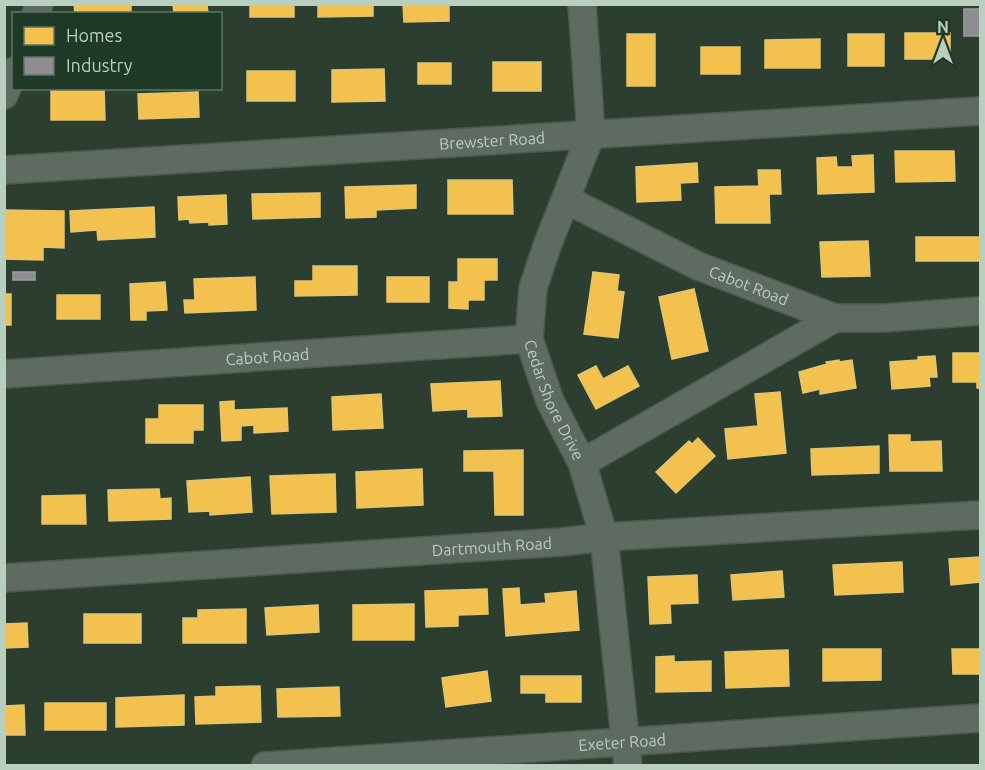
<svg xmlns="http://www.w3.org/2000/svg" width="985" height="770" viewBox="0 0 985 770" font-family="Ubuntu,sans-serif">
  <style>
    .homes { fill: #f2c14e; stroke: #e1c570; stroke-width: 1.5 }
    .industry { fill: #8d8d92; stroke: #9aa09f; stroke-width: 1.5 }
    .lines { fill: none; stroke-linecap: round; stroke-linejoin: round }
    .minor-casing { stroke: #4b584e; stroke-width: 30 }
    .minor { stroke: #5e6b61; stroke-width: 27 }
    .labels { text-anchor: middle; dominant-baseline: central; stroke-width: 6; stroke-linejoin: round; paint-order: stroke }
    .street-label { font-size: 16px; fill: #b8cebe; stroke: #1e3a26 }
  </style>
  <rect width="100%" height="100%" fill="#2c3e30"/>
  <path class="homes" d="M74,4h57v10h-56z
    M173,4h34l1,10h-34z
    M250,4h44v13h-44z
    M318,4h55v12l-55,1z
    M403,4h46v17l-45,1z
    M905,33h45v26h-45z
    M627,34h28v52h-28z
    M848,34h36v32h-36z
    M820,39v29h-55v-28z
    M701,47h39v27h-39z
    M493,62h48v29h-48z
    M418,63h33v21h-33z
    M384,69l1,32 -53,1v-32z
    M247,71h48v30h-48z
    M51,88h53l1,32h-54z
    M198,92l1,25 -60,2 -1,-25z
    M895,151h59l1,30 -59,1z
    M873,155l1,37 -56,2 -1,-36 19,-1 1,10h16l-1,-11z
    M697,163l1,19 -18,1 1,17 -44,2 -1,-35z
    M758,170h22l1,24h-12l1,29h-54l-1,-36 44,-1z
    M448,180h64l1,34h-65z
    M416,185v23l-40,2v7l-30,1 -1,-31z
    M320,193v24l-67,2 -1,-25z
    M226,195l1,29 -18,1v-3l-19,1 -1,-4 -10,1 -1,-23z
    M154,207l1,30 -57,3 -1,-10 -26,2 -1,-21z
    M4,210l60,1v37l-21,-1v13l-39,-1z
    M916,237h64v24h-64z
    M868,241l2,35 -48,1 -2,-35z
    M458,259h39v21h-13v20h-16v9l-19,-1v-26h9z
    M313,266h44v29l-62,1v-15h18z
    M593,272l26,3 -2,16 7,1 -6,46 -34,-4z
    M255,277l1,33 -71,3 -1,-13h11l-1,-21z
    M387,277h42v25h-42z
    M165,282l2,28 -21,1v9h-15l-1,-36z
    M694,289l14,62 -36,8 -13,-62z
    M4,294h7v31h-7z
    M57,295h43v24h-43z
    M953,353h27v35h-3v-6h-24z
    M935,356l2,21h-8l1,9 -38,3 -2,-27 28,-2v-3z
    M839,360v2l13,-2 4,28 -36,6v-5l-17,4 -4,-21 28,-8 -1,-2z
    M596,366l7,13 25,-13 11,20 -43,23 -18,-34z
    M500,381l2,35 -34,1v-8l-35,2 -2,-27z
    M780,392l6,61 -58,6 -3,-30 33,-3 -3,-32z
    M381,394l2,34 -50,2 -1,-33z
    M234,401v9l53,-2 1,23 -34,2v-8l-13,1v14l-19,1 -2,-39z
    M159,405h44v25h-10v13h-47v-24h13z
    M889,435h21v7l31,-1 1,30h-52z
    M698,438l17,18 -39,37 -20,-21 33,-31 3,3z
    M879,446v27l-67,2 -1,-26z
    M523,450v65h-28l-1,-44h-30v-20z
    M422,469l1,36 -66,3 -1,-36z
    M335,474l1,38 -64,2 -2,-38z
    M250,477l2,35 -42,3v-4l-21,1 -2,-31z
    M159,489l1,10 11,-1v21l-62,2 -1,-31z
    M85,495l1,29h-44v-28z
    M980,557v25l-29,3 -2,-26z
    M902,562l1,30 -68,3 -2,-30z
    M782,571l2,26 -51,3 -2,-25z
    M697,575l1,28 -28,1 1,19 -21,1 -2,-47z
    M519,588l1,17 26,-2 -1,-9 31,-3 3,39 -73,6 -3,-47z
    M487,589l1,25 -30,1v11l-32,1 -1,-36z
    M414,604v36h-61v-35z
    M318,605l1,27 -52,3 -2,-27z
    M246,609v34h-63v-25h15v-8z
    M84,614h57v29h-57z
    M27,623l1,24 -24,1v-24z
    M823,649h58v31l-58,1z
    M952,649h28v25h-27z
    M788,650l1,36 -63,2 -1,-36z
    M674,656v6l37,-1v30l-55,1v-35z
    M487,671l4,30 -45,6 -4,-29z
    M521,676h60v26h-35v-9h-25z
    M260,686l1,36 -65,2 -1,-27 21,-1v-9z
    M339,687l1,29 -62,1 -1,-28z
    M184,695v30l-68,2v-29z
    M45,703h61v27h-61z
    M24,705l1,30h-21v-29z"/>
  <path class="industry" d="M964,9h16v27h-16z
    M13,272h22v8h-22z"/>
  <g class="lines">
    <g class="minor-casing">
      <g id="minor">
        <path id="s1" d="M582,4l9,130 -44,112 -14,42 -4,51 21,62 32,62 22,74 24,229"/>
        <path d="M36,14l3,-10"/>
        <path d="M4,95l10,-24"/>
        <path id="s2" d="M4,170l976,-59"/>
        <path id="s3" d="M567,200l131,66 137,52"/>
        <path id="s4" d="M4,374l525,-35"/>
        <path d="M582,463l253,-145h49l96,-7"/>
        <path id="s5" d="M4,578l557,-36 43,-5 376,-22"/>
        <path id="s6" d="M265,766l715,-48"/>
      </g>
    </g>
    <use href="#minor" class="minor"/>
  </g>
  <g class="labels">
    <g class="street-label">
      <text stroke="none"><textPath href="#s2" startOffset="489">Brewster Road</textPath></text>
      <text stroke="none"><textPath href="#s3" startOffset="201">Cabot Road</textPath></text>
      <text stroke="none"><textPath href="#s4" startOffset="264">Cabot Road</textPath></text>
      <text stroke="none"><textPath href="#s1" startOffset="412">Cedar Shore Drive</textPath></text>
      <text stroke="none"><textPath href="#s5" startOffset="489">Dartmouth Road</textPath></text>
      <text stroke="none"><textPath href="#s6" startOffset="358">Exeter Road</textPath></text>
    </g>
  </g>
  <rect width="985" height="770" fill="none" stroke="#b8cebe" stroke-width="12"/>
  <rect x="12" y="12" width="210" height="78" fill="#1e3a26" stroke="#5c7563" stroke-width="1.5"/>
  <rect x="24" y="27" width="30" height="18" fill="#f2c14e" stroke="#5c7563" stroke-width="1.5"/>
  <text x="66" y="42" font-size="18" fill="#b8cebe">Homes</text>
  <rect x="24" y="57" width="30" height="18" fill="#8d8d92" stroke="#5c7563" stroke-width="1.5"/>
  <text x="66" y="72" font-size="18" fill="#b8cebe">Industry</text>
  <g transform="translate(943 42)" stroke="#1e3a26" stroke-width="4.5" paint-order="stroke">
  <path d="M0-4.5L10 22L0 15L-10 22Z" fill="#b8cebe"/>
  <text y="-9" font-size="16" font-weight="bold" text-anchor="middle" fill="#b8cebe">N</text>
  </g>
</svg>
